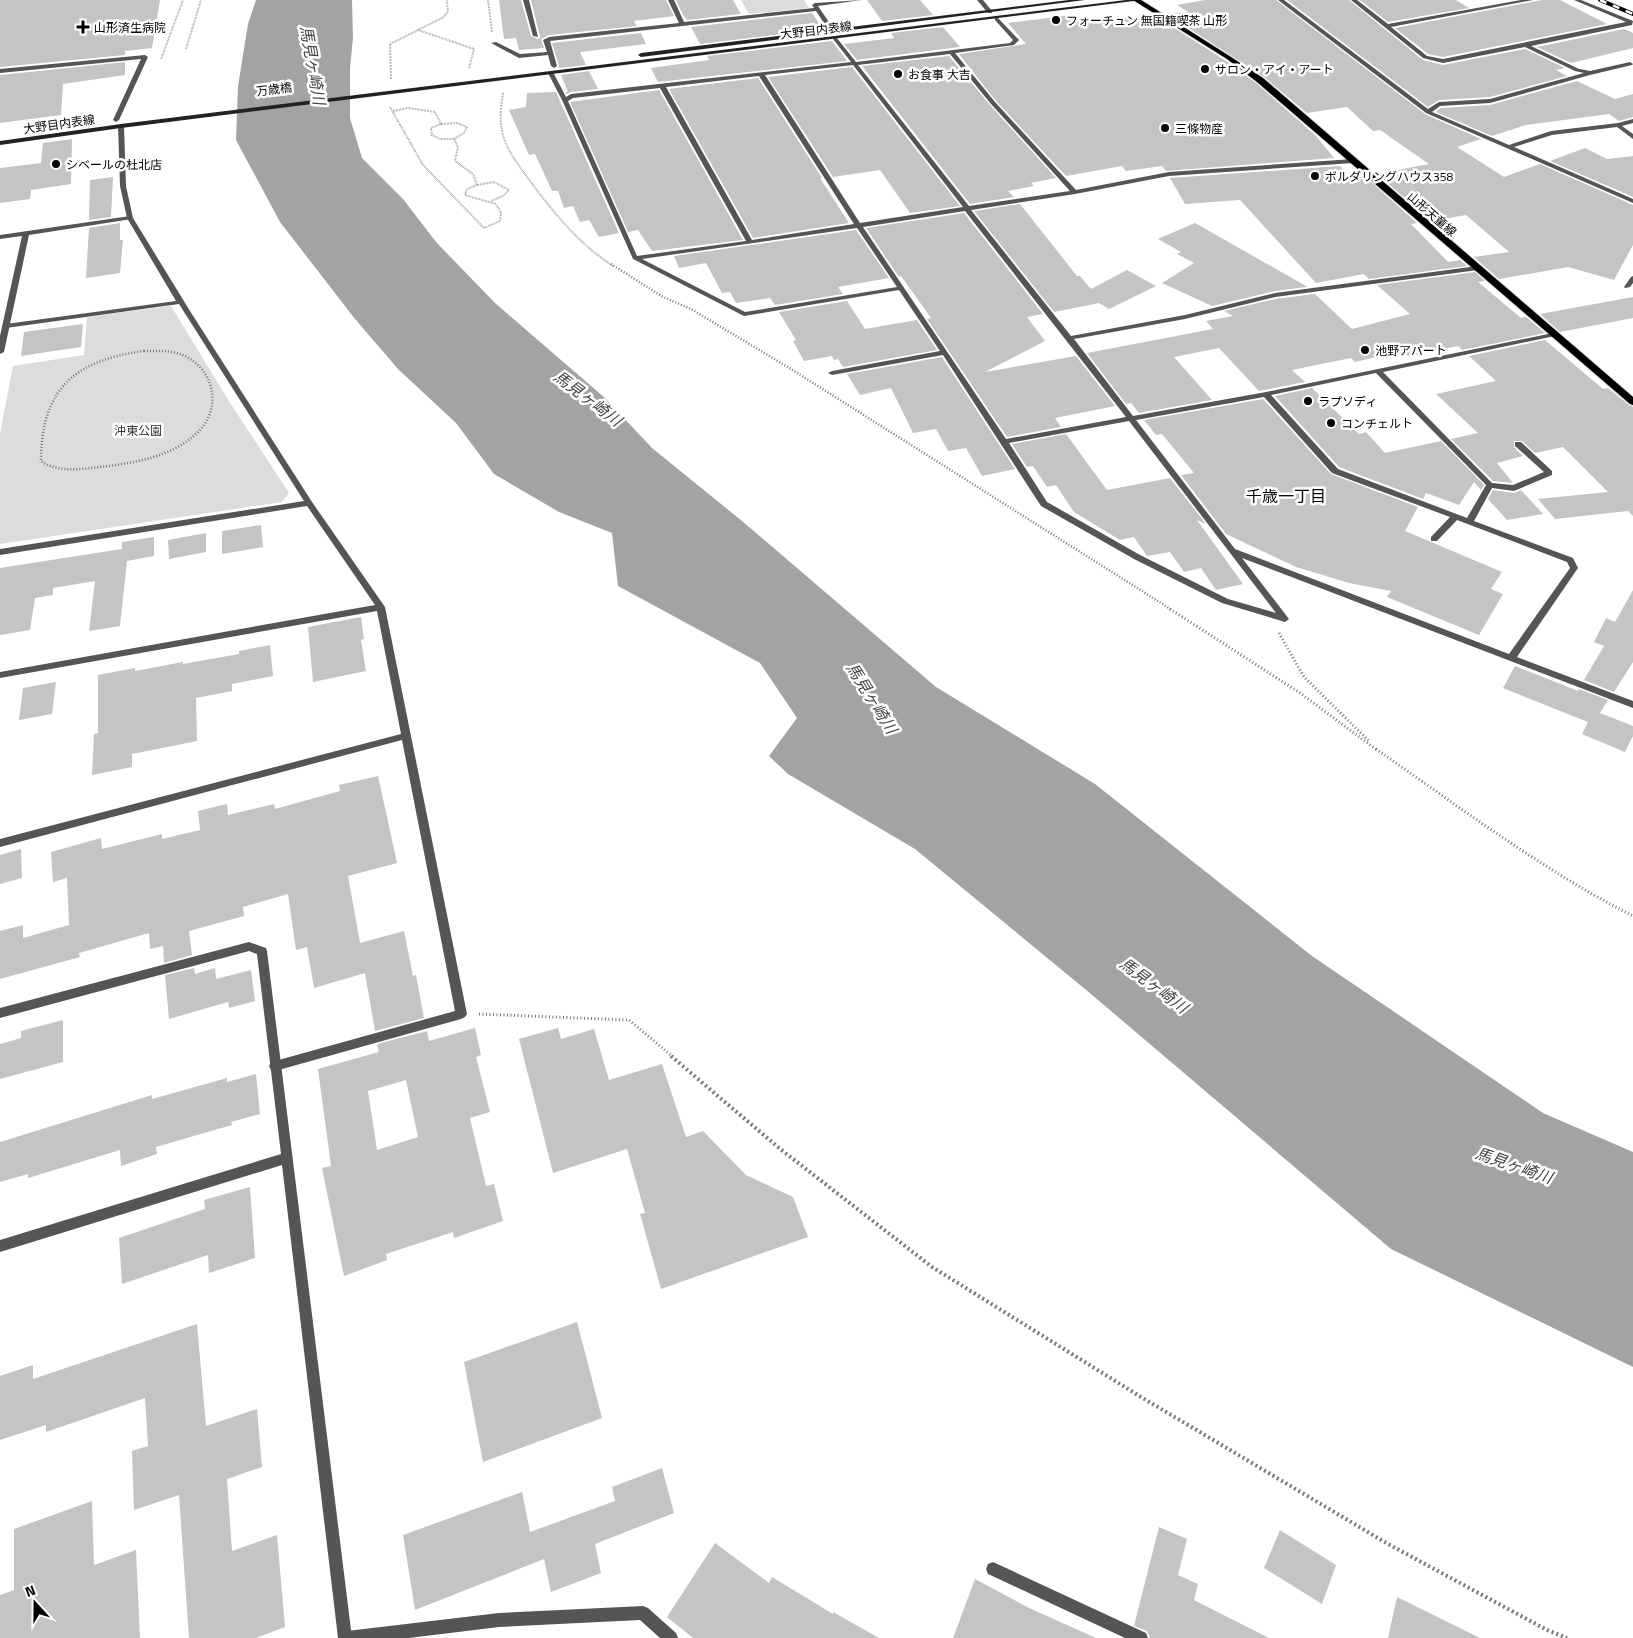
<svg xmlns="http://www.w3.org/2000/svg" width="1633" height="1638" viewBox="0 0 1633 1638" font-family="'Titillium Web','Noto Sans JP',sans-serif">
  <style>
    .green { fill: #dcdcdc }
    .water { fill: #a3a3a3 }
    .building { fill: #c4c4c4; fill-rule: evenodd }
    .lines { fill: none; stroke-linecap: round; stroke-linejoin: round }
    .primary-casing { stroke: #dbdbdb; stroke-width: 2 }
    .path-far3 { stroke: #777; stroke-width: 2; stroke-dasharray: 0.5 1; stroke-linecap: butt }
    .path-far2 { stroke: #777; stroke-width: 2.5; stroke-dasharray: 1 2; stroke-linecap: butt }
    .path-far1 { stroke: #777; stroke-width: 3; stroke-dasharray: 1 2.5; stroke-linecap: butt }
    .path { stroke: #777; stroke-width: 4; stroke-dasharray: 2 3; stroke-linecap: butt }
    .lane { fill: #555; fill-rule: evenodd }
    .street { fill: #555; fill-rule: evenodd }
    .secondary { fill: #222; fill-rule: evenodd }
    .primary { fill: #000; fill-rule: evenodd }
    .rail-casing { stroke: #000; stroke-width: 4 }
    .rail { stroke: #fff; stroke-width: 2.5; stroke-dasharray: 7; stroke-linecap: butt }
    .poi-dot { fill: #000; stroke: #fff; stroke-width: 2 }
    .labels { text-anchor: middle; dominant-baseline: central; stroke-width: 5; stroke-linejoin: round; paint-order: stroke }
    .far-poi-label { font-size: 12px; fill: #000; stroke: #fff; text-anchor: start }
    .far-street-label { font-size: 12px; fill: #000; stroke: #fff }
    .far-park-label { font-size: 12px; fill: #333; stroke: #fff }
    .water-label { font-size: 16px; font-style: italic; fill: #444; stroke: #fff }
    .neighbourhood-label { font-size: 16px; fill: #000; stroke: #fff }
  </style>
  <rect width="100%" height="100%" fill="#fff"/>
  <path class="green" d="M741,0h63l5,8 -60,6z
    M171,306l56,92 62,95 -7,9 -282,42v-111l13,-67 71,-11 3,-38z"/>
  <path class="water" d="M256,0h96l1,38 -3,30v50l12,40 41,41 33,43 59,61 110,95 47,50 90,73 194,166 159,97 217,172 231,157 90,39v215l-242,-118 -300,-255 -176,-145 -127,-75 -19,-18 28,-38 -37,-55 -142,-77 -6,-53 -53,-21 -65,-38 -38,-51 -58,-54 -43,-50 -75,-97 -44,-82 2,-54 10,-62z"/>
  <path class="building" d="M0,0h160l-8,48 -27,3v4l-125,12z
    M499,0h22l10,36 7,3 2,-2 -9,-37h135l8,16 -40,5 3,5 -88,9 -8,4 3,9 -25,2 -3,-12 -12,1z
    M676,0h57l8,14 -54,6 -4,-5z
    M867,0h53l13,15 -51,6z
    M1205,0h71l149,114 56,25 -24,8 47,30 36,-13 93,41v40l-19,35 -46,-13 -69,12 -25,-22 35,-5 -43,-37 -35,6 -54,-47 52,-10 -49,-34 -7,1 -26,-24 -40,6 -43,-36 -97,-63 21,-2 -11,-7z
    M1287,0h62l74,60 20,5 82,-16 40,19 -9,2 11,6 -77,21 -51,3 -11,7z
    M1360,0h96l13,8 -81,14z
    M1542,0h18l47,24 -164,33 -15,-3 -33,-26z
    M812,13l11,16 -123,15 -9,-17z
    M1072,15l6,7 76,-7 72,46 30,22 60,53 18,22 -168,13 -4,-5 -36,5 -4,-5 -56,10 -70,-75 -37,-47 67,-10 -18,-21z
    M943,27l17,20 -103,13 -13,-16 50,-6 -3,-5z
    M1624,29l9,4v15l-62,15 -34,-16z
    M641,33l5,11 -66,8 6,13 -28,3 1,-2 -7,-23z
    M832,41l15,20 -189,21 -7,-14 58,-8 -2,-4z
    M949,56l41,49 66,73 -25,5 3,3 -26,5 6,6 -44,7 -108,-138z
    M125,62v13l-62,9 -2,31 -61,8v-48z
    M852,67l108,139 -50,7 -30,-43 -47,7 -65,-100z
    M589,71l9,18 -27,3 -4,2 -2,-2h3l-7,-17z
    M758,78l64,100h-2l29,45 -96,15 -84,-149z
    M1577,81l38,18 18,-5v23l-14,4 -10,-7 -83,11 -34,11 -56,-24 5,-4 49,-3z
    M659,90l84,150 -91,11 -14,-21 -10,2 -58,-130z
    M556,92l4,9 59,132 -20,4 -10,-17 -9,2 -7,-16 -9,2 -6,-17h-6l-17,-37 -6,1 -20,-45 17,-3 1,-14z
    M72,139l-1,45 -40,6 -1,9 -30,4v-35l41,-5 2,-20z
    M1585,148l22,11 26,-3v41l-83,-36z
    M1340,166l11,13 13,-3 53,47 -6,1 37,38 12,-2 7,6 -98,13 -5,-5 -48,9 -76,-83 -55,4 -15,-26z
    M113,177l-2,40 -22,3 1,-40z
    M1020,204l57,72h3l11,13 36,-19 29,16 -47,23 -10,-6 -45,9 -80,-101z
    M964,213l79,101 -16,3 18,24 -60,31 91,-16 39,50 -60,12 6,9 -54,10 -80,-118 4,-1 -30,-42 -2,1 -33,-49z
    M120,223v17h3l-3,33 -34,5 3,-50z
    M1195,223l111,63 1,1 -32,4 -63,15 -50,-23 32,-20 -17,-9 4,-2 -23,-13z
    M856,230l33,48 -51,9 5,7 -68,11 -5,-7 -34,5 -6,-11 -8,1 -16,-30 -27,5 -5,-12z
    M1475,272l10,9 -7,1 43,36 5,-1 19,16 -83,17 -4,-4 -50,10 -6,-5 -47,11 -4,-4 -59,12 13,12 -46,9 -40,-43 -45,9 38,43 -73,13 -8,-10 -5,1 -39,-51 126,-24 -7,-8 27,-5 -9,-5 51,-12 40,-5 37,35 58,-15 -33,-29z
    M1633,297v21l-73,14 -20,-18z
    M847,301l18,28 52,-9 20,30 -94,17 -5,-8 -4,1 -2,-4 -28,5 -11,-20 3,-1 -17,-28z
    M83,324l-2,23 -60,9 3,-24z
    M1545,340l58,49 5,-1 21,17 4,2v109l-5,-5 -73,8 -17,-20 70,-7 -45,-45 -28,6 -13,-12h-8v6l9,9 -26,7 16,20 -20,-2 -42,-42 27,-6 -42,-39 60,-13 -27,-25z
    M942,357l73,112 -33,7 -16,-28 -18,3 -12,-22 -23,4 -22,-45 -31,7 -13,-21z
    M1312,388l47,46 7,-2 19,21 56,-12 43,44 -3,5 -7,-8 -15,23 -33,-12 -3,6 -84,-32 -64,-71z
    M1263,399l68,75 87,33 -13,24 97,41 -11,17 12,5 -24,41 -92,-38 4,-6 -42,-8 -53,-16 -70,-33 -45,-59 13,-2 -32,-39 -6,1 -12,-15z
    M1066,434l41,56 63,-12 36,46 -9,-4 46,64 -27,6 -15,-22 -17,4 -14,-20 -23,4 -13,-19 -14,3 -46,-28 -18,-27 -9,2 -14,-21 -6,1 -15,-23z
    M1493,490l21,3 7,-3 22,24 -36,6 -19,-21z
    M261,525l2,22 -41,7v-23z
    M206,533v19l-37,7 -1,-19z
    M154,537v19l-27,5 -7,65 -31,5 6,-50 -42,7v7l-18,3 -5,32 -30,5v-67l122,-19v-7z
    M1633,590v72l-19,30 -30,-12 20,-34 -10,-4 12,-24 9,4z
    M361,617l3,22 -3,1 5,31 -53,11 -5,-55z
    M270,645l3,31 -41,8v7l-36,7 1,43 -65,13v13l-40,8 2,-41 4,-1v-58l37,-7v3l48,-9v2l56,-10v-3z
    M1515,666l63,25 1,-2 29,11 -8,13 33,13v10l-8,16 -43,-18 6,-12 -85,-34z
    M56,682l-4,32 -33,6 4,-32z
    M378,776l19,87 -49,13 12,67 44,-12 9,45 3,-1 8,43 -49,13 -10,-58 -51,15 -7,-41 -11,3 -8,-56 -45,13 1,9 -55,15 3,24 -28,8 -1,-17 -13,3 -1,-16 -70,20 1,4 -80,22v-48l23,-6v13l46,-13 -2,-47 -14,4 -2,-30 50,-14 1,11 60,-15v5l38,-9 -2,-19 29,-7 1,11 46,-11 1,5 65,-18 -1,-6z
    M21,849l1,29 -22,6v-29z
    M194,968l1,6 20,-6 1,11 35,-9 4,31 -26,7 -1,-6 -59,17 -4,-44z
    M63,1020v42l-63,17v-35l21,-6v-7z
    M475,1028l6,27 -5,2 14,55 -20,6 16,68 8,-2 9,37 -49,17 -1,-6 -67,22 1,6 -43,16 -22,-108 9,-2 -13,-97 61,-17 -2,-8 50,-13 2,10zM406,1080l12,57 -41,13 -9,-59z
    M558,1028l3,11 33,-10 15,51 53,-16 24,73 17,-6 43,44 47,22 15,40 -147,52 -21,-75 5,-1 -18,-64 -74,24 -34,-134z
    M256,1074l4,40 -29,8 1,3 -76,22 1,7 -36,12 -1,-16 -92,28v-4l-28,8v-40l152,-47v4l75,-21v4z
    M250,1187l5,71 -46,15 -1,-18 -86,29 -3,-46 86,-29 -1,-9z
    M577,1322l25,96 -119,44 -19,-100z
    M197,1324l9,102 51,-17 5,58 -35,12 5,72 45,-16 8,92 -29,11h-67l-10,-143 -45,15 -2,-59 16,-5 -3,-48 -99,34v-7l-46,15v-64l33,-11v14z
    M662,1468l12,45 -79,31 6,29 -50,19 -7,-33 -129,51 -12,-75 119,-43 8,40 85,-31 -3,-14z
    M92,1501l2,64 42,-15 4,88h-140v-43l14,-5v-61z
    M1159,1527l28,12 -9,36 20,9 -4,16 75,38h-119l-3,-7 -13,-5z
    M1280,1530l56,35 -14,39 -58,-36z
    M715,1543l54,40 3,-6 61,37v-2l46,26h-186l-26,-21z
    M975,1579l54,29 67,30h-143z
    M1397,1597l83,41h-92z"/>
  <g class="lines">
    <g class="primary-casing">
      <path id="primary" d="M1133,0h8l90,57 32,21 370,319v8l-3,-1 -373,-322 -30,-23z"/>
    </g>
    <path class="path-far3" d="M488,0l4,32
      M418,30l56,19 -5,19
      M186,49l15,-49
      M161,59l22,-59
      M391,79l-1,-35 52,-26 6,-6 -1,-12
      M503,93c-2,15 -4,27 0,42 4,16 17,32 27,46 24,32 49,63 83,85
      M390,107l33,58 61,63 16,-7 1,-8 -5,-9 -31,-9 2,-6 10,-4 -4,-11 -18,-13 3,-14 -4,-8h-14l-8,-4 -1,-7 10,-4 -6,-12 -27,-4 -15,3
      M441,124l16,-1 10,4 -3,6 -10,6
      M477,185l17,-3 15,8 -6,6 -12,5"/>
    <path class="path-far2" d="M611,264l52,33 28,12 100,60 381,241
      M144,351c14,0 29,-1 41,5 30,15 37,52 13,76 -25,25 -64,31 -98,35 -20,2 -42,6 -59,-6 0,-72 34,-101 103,-110z"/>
    <path class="path-far1" d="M1170,609l130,84 77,57
      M1279,633l25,44 66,65
      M1376,749c82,57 168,122 257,167
      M479,1014l150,6 44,37"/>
    <path class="path" d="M671,1056l108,92 153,119 209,130 247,147 159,86 20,8"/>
    <path class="lane" d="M523,0h6l9,37 -5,-1z
      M668,0h6l10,22 130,-14 -2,-3 3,-2 47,-3 -44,6 17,25 -3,2 -2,-1 -14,-21 -266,30 7,25 -3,2 -3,-2 -3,-11 -29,3 -28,-15 5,-1 24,12 27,-2 -4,-12 6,-3 130,-14z
      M977,0h6l9,11v2h-4z
      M1278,0h6l144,109 11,-7 51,-3 94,-26 -9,-2 -50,-24 -82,16 -20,-5 -72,-58h6l31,24 133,-24h12l-142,27 36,29 16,3 183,-37 -52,-22h7l52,21 -1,4 -101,21 48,23 11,2 40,-9 3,2 -1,1 -42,10 -100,28 -50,3 -8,6 77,33 42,-14 67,-8 15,-4v4l-11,3 11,8v5l-16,-12 -65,8 -38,12 119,52v4l-207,-90z
      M997,17l22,23 -5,5 -59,8 40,49 81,88 93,-18 184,-13 3,2 -3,2 -184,13 -94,18 -104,16 100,126 114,-21 90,-22 203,-27 3,2 -3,2 -203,27 -90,22 -111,20 59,77 133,-24 292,-60v4h-3l-172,36 109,111 21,2 31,-13 -29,-26v-4h6l31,29v4l-38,16 -22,-3 -18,33 99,37 5,10 -61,89 116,44v7l-391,-150 47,61 -4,3 -63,-19 -88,-44 -93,-53 -98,-151 -111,20 -4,-2 4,-2 108,-20 -41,-61 -155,26 -111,-57 -71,-159 -14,-27 5,-1 13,25 5,-3 280,-32 -18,-23 3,-2 20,25 154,-19 3,-3 -18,-20v-2zM950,54l41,50 79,87 -101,15 -111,-141zM853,65l110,142 -103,16 -95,-148zM759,76l95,148 -102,16 -86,-153zM660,88l86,153 -109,15 -69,-155 5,-3zM965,211l161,206 -120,22 -143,-212zM857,228l40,59 -152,25 -103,-53zM1376,373l110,112 -19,33 -129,-49 -67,-74zM1264,397l68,76 118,44 -19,20v4h6l20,-21 110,42 3,6 -61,86 -274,-105 -99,-129zM1129,421l147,192 -48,-14 -88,-44 -93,-53 -38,-59z
      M145,55l3,2 -29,63 -3,2 -3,-2 28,-61 -141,14v-4z
      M121,124l3,2 2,60 7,32 57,93 122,191 73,105 82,407 -2,3 -4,2 -186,52 -4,-1 -2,-4 2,-4 4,-1 180,-50 -53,-271 -402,107v-8l401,-105 -24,-123 -377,67v-6l375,-67 -68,-99 -307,49v-6l304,-48 -125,-197 -173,24 -4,-2 4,-2 170,-23 -49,-83 -7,-32 -2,-60z
      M1633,276v7l-3,4 -5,1 -1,-1 7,-10z
      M993,1562l153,71 2,5h-23l-137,-64 -2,-5 2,-5z
      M643,1606l5,2 28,25 2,5h-18l-20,-18 -141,7 -90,11h-69l2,-5 5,-2 152,-18z"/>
    <path class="street" d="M130,216l2,1v2l-103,16 -25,117 -4,2v-18l22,-100 -22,3v-4z
      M249,942l17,6 1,3 85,687h-14l-56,-473 -282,87v-12l281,-86 -24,-200 -8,-3 -249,67v-10z"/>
    <path class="secondary" d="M1069,0h16l-444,57 -3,-2 3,-2z
      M1126,0h16l-1021,128 -121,17v-4l121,-17z"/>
    <use href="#primary" class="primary"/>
    <g class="rail-casing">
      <path id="rail" d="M1600,0l33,14"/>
    </g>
    <use href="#rail" class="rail"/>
  </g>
  <g class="poi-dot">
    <circle cx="1056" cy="20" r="5"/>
    <path d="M80.5 19.5h5v5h5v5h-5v5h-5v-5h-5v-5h5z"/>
    <circle cx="1205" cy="69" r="5"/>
    <circle cx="898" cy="74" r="5"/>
    <circle cx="1165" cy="128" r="5"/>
    <circle cx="56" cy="164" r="5"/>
    <circle cx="1315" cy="176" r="5"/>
    <circle cx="1365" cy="350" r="5"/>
    <circle cx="1308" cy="401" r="5"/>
    <circle cx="1331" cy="423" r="5"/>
  </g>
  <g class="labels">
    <g class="far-poi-label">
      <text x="1066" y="20">フォーチュン 無国籍喫茶 山形</text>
      <text x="94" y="27">山形済生病院</text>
      <text x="1215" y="69">サロン・アイ・アート</text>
      <text x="908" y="74">お食事 大吉</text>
      <text x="1175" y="128">三條物産</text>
      <text x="66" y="164">シベールの杜北店</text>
      <text x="1325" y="176">ボルダリングハウス358</text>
      <text x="1375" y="350">池野アパート</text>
      <text x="1318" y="401">ラプソディ</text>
      <text x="1341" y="423">コンチェルト</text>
    </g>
    <g class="far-street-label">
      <text transform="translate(816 30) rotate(-7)">大野目内表線</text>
      <text transform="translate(274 89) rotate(-7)">万歳橋</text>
      <text transform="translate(59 124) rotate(-8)">大野目内表線</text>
      <text transform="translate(1432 214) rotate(41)">山形天童線</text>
    </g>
    <g class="far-park-label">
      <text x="138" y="430">沖東公園</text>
    </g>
    <g class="water-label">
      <text transform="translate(313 65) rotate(80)">馬見ヶ崎川</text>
      <text transform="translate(588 398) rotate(37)">馬見ヶ崎川</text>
      <text transform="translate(872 698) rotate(58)">馬見ヶ崎川</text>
      <text transform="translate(1154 985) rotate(37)">馬見ヶ崎川</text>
      <text transform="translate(1514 1165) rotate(19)">馬見ヶ崎川</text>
    </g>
    <g class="neighbourhood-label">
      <text x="1286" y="496">千歳一丁目</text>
    </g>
  </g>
  <g transform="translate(35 1603) rotate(339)" stroke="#ffffff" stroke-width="4" paint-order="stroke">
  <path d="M0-4L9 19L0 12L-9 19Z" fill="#000000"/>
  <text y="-8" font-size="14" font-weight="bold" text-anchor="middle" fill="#000000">N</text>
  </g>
</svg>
